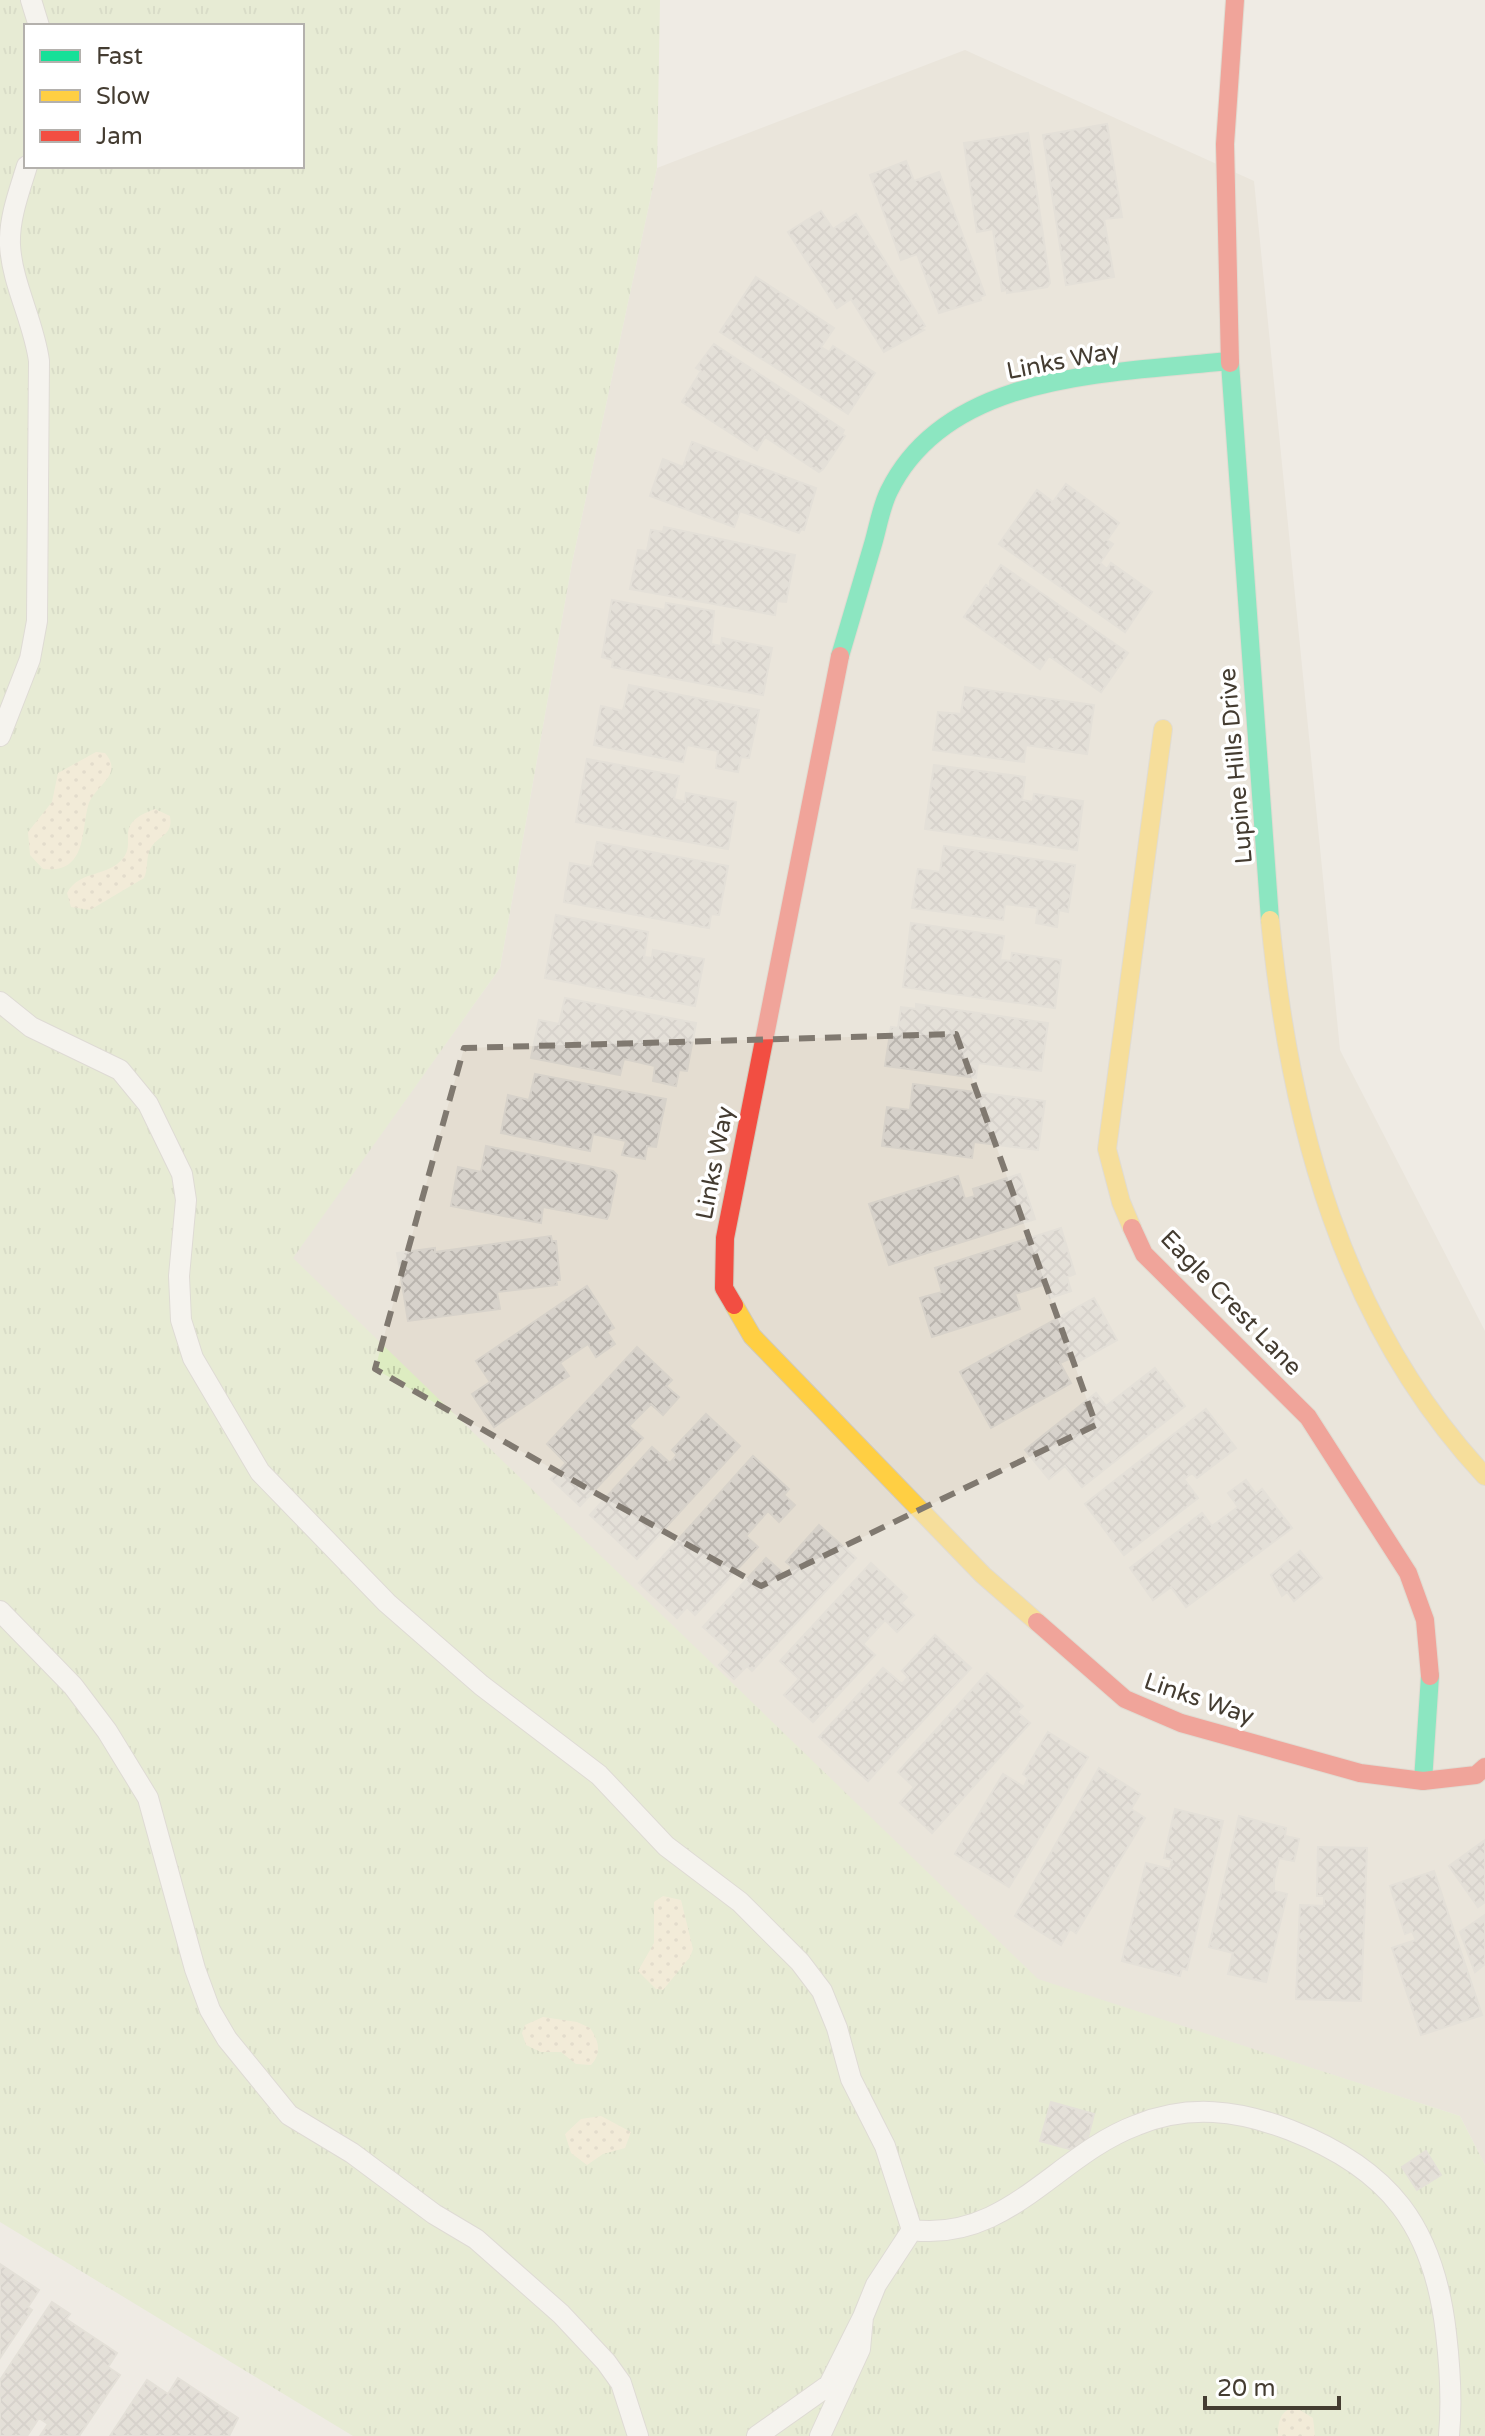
<svg xmlns="http://www.w3.org/2000/svg" width="1485" height="2436" viewBox="0 0 1485 2436" font-family="'Varela Round',sans-serif">
  <style>
    .residential { fill: #e4ddd1 }
    .grass { fill: url(#grass-tufts); fill-rule: evenodd }
    .sand { fill: url(#sand-dots) }
    .building { fill: url(#building-cross-hatch); stroke: #d7d2ca; stroke-width: 2 }
    .lines { fill: none; stroke-linecap: round; stroke-linejoin: round }
    .lane-casing { stroke: #cbc7c0; stroke-width: 22 }
    .fast-casing { stroke: #d0cabc; stroke-width: 20 }
    .slow-casing { stroke: #d0cabc; stroke-width: 20 }
    .jam-casing { stroke: #d0cabc; stroke-width: 20 }
    .lane { stroke: #fdfcfb; stroke-width: 20 }
    .fast { stroke: #16e098; stroke-width: 18 }
    .slow { stroke: #ffcf43; stroke-width: 18 }
    .jam { stroke: #f24e42; stroke-width: 18 }
    .marked { fill: none; stroke: #807970; stroke-width: 6; stroke-dasharray: 16 10; stroke-linejoin: round }
    .labels { text-anchor: middle; dominant-baseline: central; stroke-width: 7; stroke-linejoin: round; paint-order: stroke }
    .street-label { font-size: 24px; fill: #443c31; stroke: #fff }
  </style>
  <defs>
    <pattern id="grass-tufts" width="24" height="20" patternUnits="userSpaceOnUse" patternTransform="scale(2)"><rect width="24" height="20" fill="#ddecc1"/><path d="M3 7l-1-3M5 7V3M7 7l1-3M15 17l-1-3M17 17v-4M19 17l1-3" fill="none" stroke="#bfcba6"/></pattern>
    <pattern id="sand-dots" width="8" height="8" patternUnits="userSpaceOnUse" patternTransform="scale(2)"><rect width="8" height="8" fill="#f7ebcb"/><path d="M2 2h.1M6 6h.1" fill="none" stroke="#d5caaf" stroke-width="1.8" stroke-linecap="round"/></pattern>
    <pattern id="building-cross-hatch" width="8" height="8" patternUnits="userSpaceOnUse" patternTransform="scale(2)"><rect width="8" height="8" fill="#d7d2cb"/><path d="M0 0l8 8M0 8l8-8" fill="none" stroke="#bab5af"/></pattern>
  </defs>
  <rect width="100%" height="100%" fill="#efebe4"/>
  <path class="residential" d="M965,50l289,131 86,869 145,281v834l-25,-49 -422,-136 -746,-722 208,-290 72,-405 85,-395z"/>
  <path class="grass" d="M0,0h660l-3,168 -85,395 -72,405 -207,290 745,721 422,137 25,49v271h-1132l-353,-214zM26,26h276v140h-276z"/>
  <path class="sand" d="M96,752l9,1c20,23 -12,33 -17,53 -7,26 -1,68 -45,63l-13,-14 -2,-23 24,-30 6,-29z
    M155,809l15,7c3,19 -9,18 -18,30 -7,9 -3,22 -8,32l-54,32 -19,-3 -4,-14c13,-24 42,-15 57,-36 12,-17 -11,-33 31,-48z
    M663,1896l18,4 12,49 -3,8 -27,33 -7,-1 -18,-18 16,-28v-41z
    M543,2017l34,5 13,6c9,13 12,25 1,37l-15,-1 -15,-12h-20l-15,-7 -4,-12 3,-8z
    M601,2116l30,16 -6,16 -22,6 -16,11 -16,-12 -6,-19 16,-15z
    M1295,2407l18,11 2,18h-37c0,-15 2,-25 17,-29z"/>
  <path class="building" d="M1107,124l15,93 -18,2 10,58 -48,8 -23,-150z
    M1028,133l22,150 -3,4 -40,6v-3l-5,1 -9,-62 -16,3 -13,-89z
    M906,161l8,20 25,-9 46,123 -5,2 1,3 -42,13 -22,-59 -16,6 -31,-85z
    M821,211l12,18 23,-15 69,112 -4,2 3,2 -40,22 -33,-53 -14,9 -49,-76z
    M756,277l78,51 -13,19 8,5 4,-6 42,27 -27,41 -128,-82z
    M714,344l130,86 -2,4 3,2 -22,33 -4,3 -54,-35 -8,13 -75,-48 19,-31 -5,-3z
    M692,442l124,46 -12,42 -3,-1 -2,4 -59,-22 -6,16 -84,-31 13,-37 20,8z
    M1066,484l53,39 -12,17 6,4 -13,19 7,6 4,-6 41,29 -27,40 -126,-88 38,-54 16,12z
    M664,527l131,28 -9,47 -9,-1 -2,14 -145,-26 8,-39 9,1 4,-21 12,2z
    M1001,565l127,88 -27,39 -52,-36 -9,13 -76,-52 22,-32 4,3v-7z
    M612,600l53,10 1,-7 48,8 -3,33 10,2 1,-8 50,10 -9,47 -151,-28 1,-7 -11,-3z
    M629,685l130,25 -10,48 -8,-1 -3,15 -22,-4 2,-17 -31,-6 -4,17 -89,-17 7,-39 22,5z
    M965,687l129,18 -7,49 -61,-9 -2,17 -91,-12 5,-38 23,2z
    M587,759l92,17 -5,23 11,3 1,-9 50,9 -8,47 -152,-27z
    M934,765l91,12 -3,23 11,2 1,-8 49,7 -6,49 -152,-21z
    M597,842l131,24 -9,49 -8,-1 -2,14 -145,-26 6,-39 22,4z
    M944,846l131,19 -7,47 -9,-2 -2,17 -21,-4 2,-15 -33,-4 -2,16 -91,-12 6,-39 22,3z
    M556,915l92,17 -4,25 8,1 1,-8 51,9 -9,47 -150,-28z
    M911,923l93,13 -4,24 11,1 1,-8 49,7 -6,48 -152,-21z
    M565,998l131,25 -9,48 -8,-1 -3,16 -23,-5 2,-15 -31,-7 -4,16 -89,-17 8,-38 20,4z
    M916,1004l132,19 -7,48 -63,-8 -2,15 -91,-12 6,-39 7,1 3,-21 15,2z
    M535,1074l131,25 -10,48 -9,-1 -2,13 -23,-4 4,-14 -33,-7 -3,17 -89,-18 7,-38 21,5z
    M913,1084l132,17 -7,49 -64,-8 -2,16 -90,-12 5,-39 23,3z
    M486,1146l127,25 4,4 -8,40 -2,4 -64,-12 -2,16 -90,-17 7,-39 23,5z
    M1020,1174l15,45 -146,46 -20,-61 89,-28 7,23 10,-3 -2,-7z
    M1061,1228l14,46 -8,3 4,14 -21,7 -4,-14 -31,10 5,15 -88,28 -12,-39 22,-6 -7,-24z
    M551,1236l1,5h4l4,39h-4l1,5 -60,7 3,17 -92,12 -11,-68 38,-5v4z
    M587,1286l27,42 -7,4 8,12 -19,13 -8,-13 -28,19 9,13 -75,51 -22,-33 18,-12 -14,-21z
    M1094,1298l23,42 -43,24 -3,-6 -11,5 11,20 -80,45 -31,-56z
    M637,1347l35,33 -6,6 13,11 -16,18 -12,-11 -22,22 14,12 -63,68 -29,-27 15,-16 -19,-19z
    M1155,1368l30,38 -103,81 -17,-21 -16,13 -24,-29 71,-57 10,13z
    M1206,1409l30,39 -39,30 -5,-5 -8,6 14,19 -74,57 -39,-51z
    M706,1414l34,32 -103,113 -47,-44 62,-68 18,16 7,-8 -5,-5z
    M753,1456l36,33 -5,6 11,10 -16,17 -11,-11 -22,25 12,11 -63,68 -8,-8 -10,11 -38,-35z
    M1246,1480l10,14 6,-5 30,39 -106,79 -15,-20 -18,13 -23,-32 72,-55 10,13 26,-19 -10,-14z
    M819,1525l37,33 -104,113 -5,-5 -13,13 -15,-14 12,-13 -28,-25 63,-69 19,17 7,-8 -6,-5z
    M1300,1551l22,27 -28,23 -7,-9 -5,4 -11,-21z
    M871,1563l36,34 -6,6 13,12 -17,17 -12,-12 -22,24 12,11 -62,67 -29,-27 15,-16 -19,-18z
    M935,1635l36,33 -103,113 -49,-44 64,-69 19,16 6,-7 -6,-6z
    M987,1673l36,33 -6,6 13,11 -98,110 -32,-30 14,-16 -16,-15z
    M1048,1732l40,25 -79,130 -54,-33 48,-80 21,13 4,-9 -5,-4z
    M1099,1768l41,26 -9,15 14,9 -69,115 -6,-4 -9,16 -46,-29z
    M1175,1809l48,12 -36,149 -5,-2 -2,8 -58,-15 24,-98 24,6 2,-9 -8,-2z
    M1239,1816l47,12 -1,8 14,3 -5,22 -15,-3 -5,21v12l13,3 -21,88 -38,-8 5,-21 -24,-6z
    M1485,1840v62l-7,5 -29,-41z
    M1318,1847l49,1 -6,153 -65,-2 4,-94 24,1v-10h-7z
    M1434,1871l48,144 -61,20 -29,-87 24,-8 -4,-9 -7,3 -15,-48z
    M1485,1915v49l-10,8 -15,-40z
    M1051,2102l43,12 -10,39 -44,-12z
    M1426,2151l15,24 -24,15 -15,-23z
    M0,2264l39,26 -11,17 4,3 -32,48z
    M52,2302l18,12 -4,5 51,34 -9,14 12,8 -41,61h-39l8,-12 -9,-6 -12,18h-27v-56z
    M178,2378l60,40 -9,18h-119l37,-56 21,14z"/>
  <g class="lines">
    <g class="lane-casing">
      <path id="lane" d="M31,0l8,26
        M0,736l30,-77 7,-38 2,-260c-5,-39 -27,-77 -29,-116 -1,-27 9,-53 17,-79
        M0,1002l31,25 89,43 28,34 34,70 4,26 -7,76 2,44 12,38 67,114 127,131 94,82 118,90 67,71 74,56 60,60 22,29 15,37 14,51 34,67 27,84c96,12 144,-75 225,-105 52,-21 101,-15 153,5 100,39 144,97 156,203 4,34 6,69 3,103
        M0,1611l73,75 34,45 41,67 47,171 15,41 17,29 62,76 63,38 82,61 42,25 85,75 45,48 15,21 17,53
        M863,2317l13,-32 36,-55
        M757,2436l72,-51 34,-68 -3,32 -40,87"/>
    </g>
    <g class="fast-casing">
      <path id="fast" d="M1230,363l40,557
        M840,656c11,-38 22,-75 33,-112 5,-17 8,-37 16,-53 59,-120 223,-117 338,-130
        M1423,1781l7,-105"/>
    </g>
    <g class="slow-casing">
      <path id="slow" d="M1270,920c20,203 72,403 215,556
        M1132,1228l-11,-26 -14,-53 56,-420
        M734,1305l18,31 231,239 54,47"/>
    </g>
    <g class="jam-casing">
      <path id="jam" d="M1230,363l-5,-219 10,-144
        M1132,1228l12,26 164,163 100,156 17,47 5,56
        M734,1305l-10,-17 1,-50 115,-582
        M1037,1622l88,77 56,24 179,50 63,8 53,-6 9,-8"/>
    </g>
    <use href="#lane" class="lane"/>
    <use href="#fast" class="fast"/>
    <use href="#slow" class="slow"/>
    <use href="#jam" class="jam"/>
  </g>
  <path d="M0 0H1485V2436H0ZM956,1034l140,391 -335,161 -386,-217 89,-321z" fill="#efebe4" fill-opacity=".55" fill-rule="evenodd"/>
  <path class="marked" d="M956,1034l140,391 -335,161 -386,-217 89,-321z"/>
  <g class="labels">
    <g class="street-label">
      <text transform="translate(1063 361) rotate(-11)">Links Way</text>
      <text transform="translate(1236 766) rotate(-95)">Lupine Hills Drive</text>
      <text transform="translate(715 1163) rotate(-79)">Links Way</text>
      <text transform="translate(1231 1303) rotate(46)">Eagle Crest Lane</text>
      <text transform="translate(1199 1699) rotate(19)">Links Way</text>
    </g>
  </g>
  <rect x="24" y="24" width="280" height="144" fill="#ffffff" stroke="#b4b1ad" stroke-width="2"/>
  <rect x="40" y="50" width="40" height="12" fill="#16e098" stroke="#b4b1ad" stroke-width="2"/>
  <text x="96" y="64" font-size="24" fill="#443c31">Fast</text>
  <rect x="40" y="90" width="40" height="12" fill="#ffcf43" stroke="#b4b1ad" stroke-width="2"/>
  <text x="96" y="104" font-size="24" fill="#443c31">Slow</text>
  <rect x="40" y="130" width="40" height="12" fill="#f24e42" stroke="#b4b1ad" stroke-width="2"/>
  <text x="96" y="144" font-size="24" fill="#443c31">Jam</text>
  <path d="M1205 2396v12h134v-12" fill="none" stroke="#443c31" stroke-width="4"/>
  <text x="1217" y="2396" font-size="24" fill="#443c31" stroke="#ffffff" stroke-width="6" paint-order="stroke">20 m</text>
</svg>
